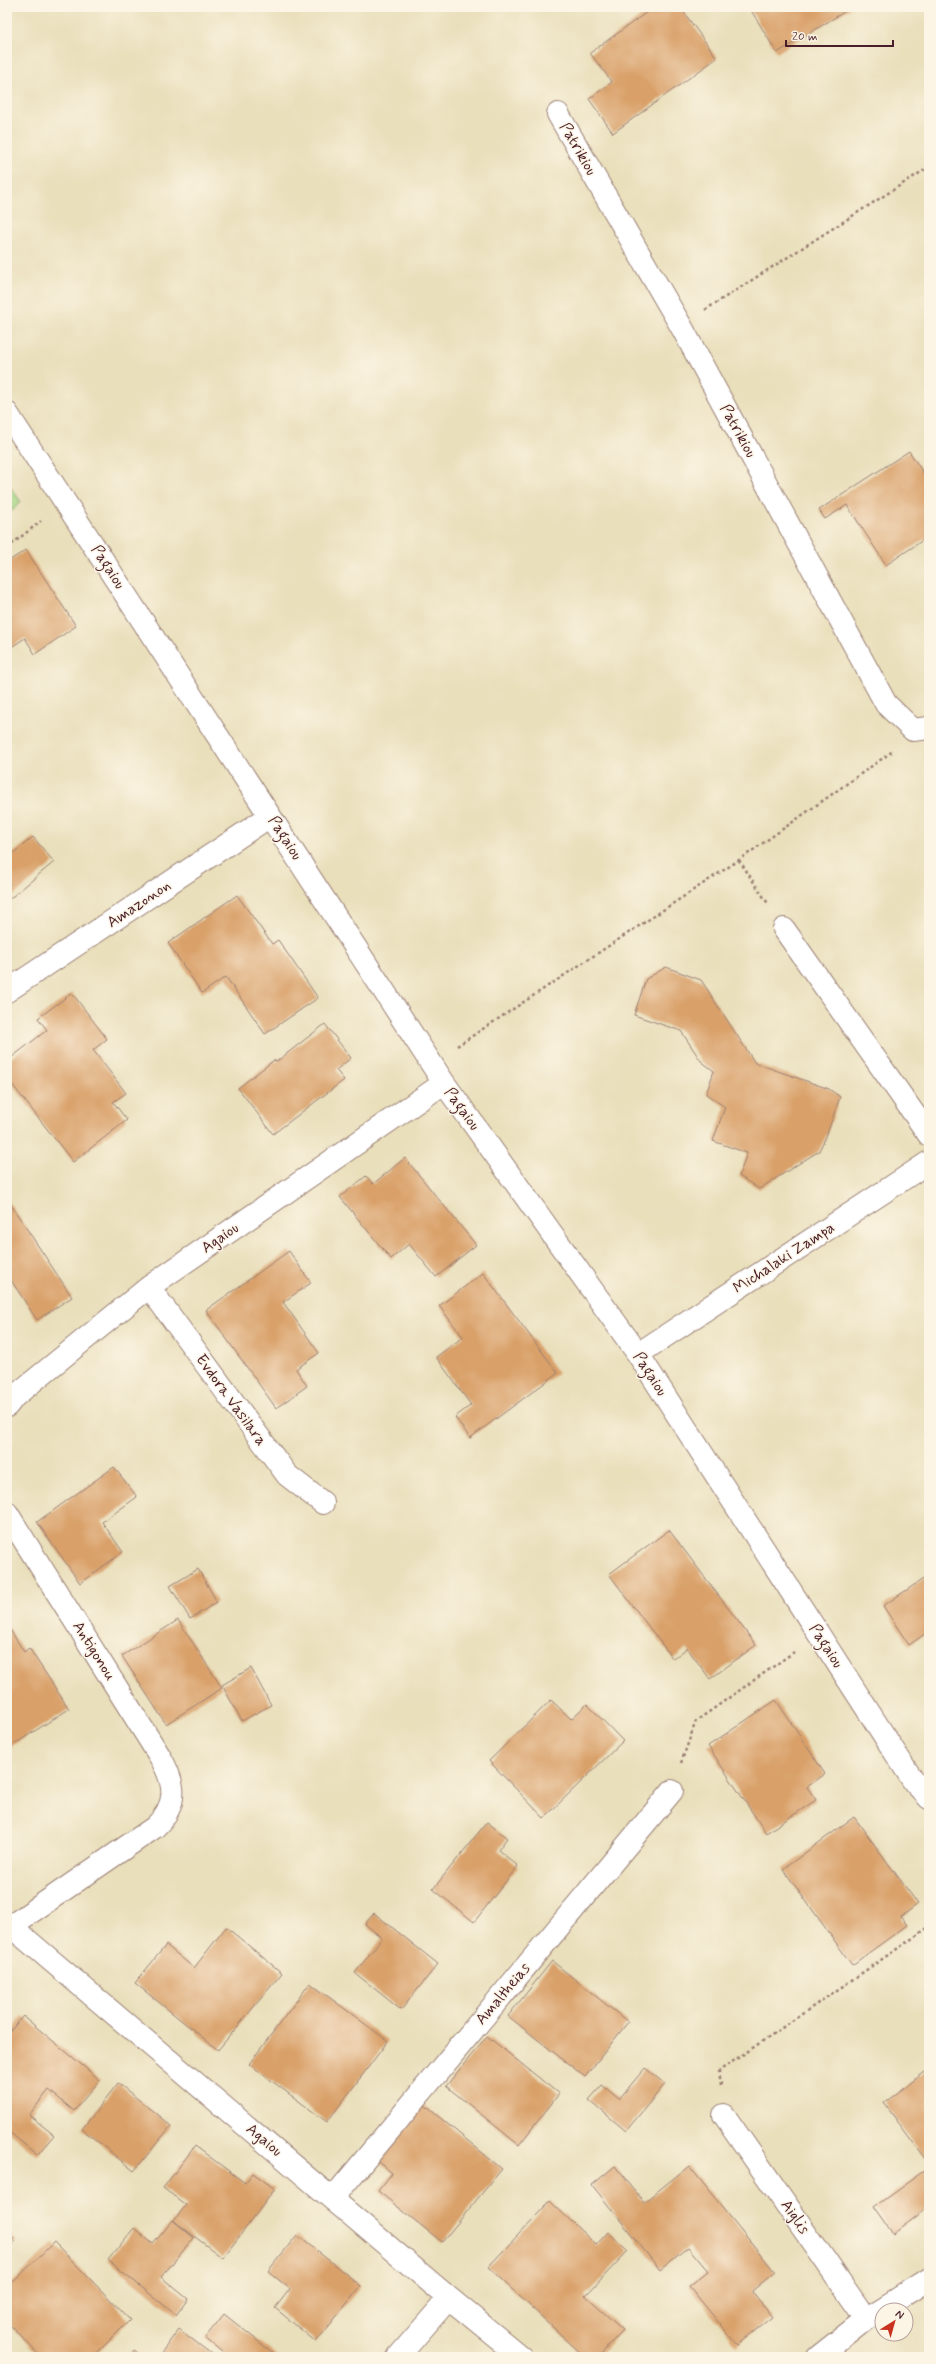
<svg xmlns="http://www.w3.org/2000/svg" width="936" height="2364" viewBox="0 0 936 2364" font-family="Mynerve,sans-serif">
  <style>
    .green { fill: #a5d685; stroke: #787a58 }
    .building { fill: #d9a069 }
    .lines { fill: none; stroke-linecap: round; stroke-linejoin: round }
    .minor-casing { stroke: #9a7f73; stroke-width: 24 }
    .path { stroke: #9a7f73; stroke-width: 2.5; stroke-dasharray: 3 3; stroke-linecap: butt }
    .minor { stroke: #fff; stroke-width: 22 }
    .labels { text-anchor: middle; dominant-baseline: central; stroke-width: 3; stroke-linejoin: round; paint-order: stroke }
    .street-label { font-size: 16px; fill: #4a1f2b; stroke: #fcf5e5 }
  </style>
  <rect width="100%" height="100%" fill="#fcf5e5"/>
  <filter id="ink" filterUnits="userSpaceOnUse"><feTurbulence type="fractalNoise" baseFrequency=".025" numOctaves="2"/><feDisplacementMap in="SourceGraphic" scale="8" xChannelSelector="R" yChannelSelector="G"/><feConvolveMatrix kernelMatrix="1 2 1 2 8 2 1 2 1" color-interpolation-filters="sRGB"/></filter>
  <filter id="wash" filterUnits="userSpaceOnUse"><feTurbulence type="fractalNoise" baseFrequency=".012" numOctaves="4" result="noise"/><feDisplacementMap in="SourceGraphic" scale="16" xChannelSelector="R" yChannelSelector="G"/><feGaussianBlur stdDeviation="0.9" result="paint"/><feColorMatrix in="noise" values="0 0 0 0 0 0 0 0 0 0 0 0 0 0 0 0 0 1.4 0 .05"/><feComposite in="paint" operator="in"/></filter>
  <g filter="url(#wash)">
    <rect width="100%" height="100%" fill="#e9dfbb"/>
    <path class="green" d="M7,482l14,20 -14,13z"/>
    <g id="blocks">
      <path class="building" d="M654,7h26l37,51 -104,75 -24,-34 23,-17 -22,-29z
        M749,7h103l-75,46z
        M909,451l20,31v54l-43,29 -39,-60 -22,14 -6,-9z
        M26,550l50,76 -41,28 -10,-16 -18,12v-88z
        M33,837l21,25 -47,39v-43z
        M237,895l35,49 6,-4 40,58 -53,36 -39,-57 -24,16 -34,-50z
        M666,967l35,13 54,83 74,26 11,8 -13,37 -8,17 -60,38 -20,-13 8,-23 -34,-12 12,-34 -19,-13 8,-23 -13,-10 -20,-30 -47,-16 12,-36z
        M72,993l35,46 -14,11 33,43 -13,9 14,18 -54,42 -66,-84v-17l40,-31 -9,-12z
        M325,1024l26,34 -15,12 8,10 -71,54 -35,-46 36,-28 2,2z
        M405,1158l71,87 -40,32 -27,-33 -18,15 -51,-62 26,-21 7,8z
        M7,1199l65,98 -35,23 -30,-46z
        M289,1251l22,32 -28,19 36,51 -23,16 11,17 -31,22 -70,-98z
        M483,1273l75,100 -88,65 -15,-21 16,-12 -35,-48 27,-20 -24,-31z
        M114,1467l23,30 -35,25 21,30 -43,31 -43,-61z
        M669,1530l87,115 -46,34 -23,-31 -14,11 -64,-85z
        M198,1569l19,33 -27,17 -20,-33z
        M929,1575v56l-20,14 -26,-39z
        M178,1620l44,68 -56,36 -44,-68z
        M9,1628l15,24 5,-4 40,61 -59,38 -3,-5v-112z
        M251,1668l20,37 -29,16 -20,-36z
        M551,1700l20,19 16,-15 36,37 -79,77 -55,-57z
        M776,1700l49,74 -18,13 9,13 -50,33 -58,-87z
        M854,1817l64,87 -17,13 6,8 -55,40 -69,-96z
        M487,1822l20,16 -9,12 20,16 -44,56 -41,-33z
        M374,1913l64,51 -37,46 -46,-37 27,-35 -17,-14z
        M226,1927l56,46 -64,77 -83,-67 31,-38 28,23z
        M552,1961l76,61 -43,55 -77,-61z
        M310,1983l78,58 -61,81 -78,-58z
        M23,2016l77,64 -26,31 -25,-21 -20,25 25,20 -17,20 -30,-25v-95z
        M487,2036l72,58 -40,51 -73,-59z
        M645,2068l20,16 -39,47 -37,-31 13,-15 17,14z
        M929,2069v95l-45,-61z
        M118,2083l53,43 -37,45 -52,-42z
        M421,2102l81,67 -60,73 -64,-51 14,-18 -18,-14z
        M195,2146l50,37 8,-10 22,16 -52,69 -49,-37 12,-16 -23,-17z
        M615,2166l29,36 45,-36 86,106 -23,19 20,26 -35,28 -48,-59 19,-15 -20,-24 -28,23 -68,-85z
        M929,2167v40l-36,27 -19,-27z
        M550,2201l46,44 12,-13 20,19 -43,45 38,34 -25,27h-13l-97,-90z
        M173,2220l21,18 -33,39 27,22 -12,16 -68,-55 26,-32 19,16z
        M7,2231l9,10 -9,8z
        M297,2235l64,51 -45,56 -41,-34 15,-19 -22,-18z
        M54,2242l76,78 -37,37h-52l-34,-35v-34z
        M224,2314l54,43h-50l-23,-19z
        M179,2329l36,28h-57z
        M134,2351l8,6h-13z"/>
    </g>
  </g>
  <g filter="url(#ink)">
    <use href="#blocks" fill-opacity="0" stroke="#9a7f73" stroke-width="1"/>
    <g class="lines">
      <g class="minor-casing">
        <path id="minor" d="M558,114l123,212 205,378 27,26 16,-2
          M7,413l437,670 194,271 276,428 15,16
          M784,929l145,206
          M7,991l263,-175
          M149,1287l138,188 36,28
          M638,1354l291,-192
          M7,1406l8,-10 134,-109 295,-204
          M7,1513l152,242c16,27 21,48 -4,72l-144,99
          M7,1923l442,375 72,59
          M724,2115l142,204
          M333,2198l339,-407
          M398,2357l51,-59
          M818,2357l48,-38 63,-40"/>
      </g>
      <path class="path" d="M705,310l224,-143
        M7,548l34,-27
        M739,860l30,45
        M457,1046l282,-186 154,-109
        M681,1763l15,-42 98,-69
        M721,2085l-2,-14 210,-144"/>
      <use href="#minor" class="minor"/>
    </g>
  </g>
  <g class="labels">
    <g class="street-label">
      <text transform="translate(578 149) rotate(60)">Patrikiou</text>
      <text transform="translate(738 431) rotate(61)">Patrikiou</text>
      <text transform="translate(108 567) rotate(57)">Pagaiou</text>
      <text transform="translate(285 838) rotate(57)">Pagaiou</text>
      <text transform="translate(139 904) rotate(-34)">Amazonon</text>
      <text transform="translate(462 1109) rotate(54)">Pagaiou</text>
      <text transform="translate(220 1238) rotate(-35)">Agaiou</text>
      <text transform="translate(784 1258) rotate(-33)">Michalaki Zampa</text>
      <text transform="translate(650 1374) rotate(57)">Pagaiou</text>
      <text transform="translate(231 1400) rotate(54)">Evdora Vasilara</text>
      <text transform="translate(826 1646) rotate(57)">Pagaiou</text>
      <text transform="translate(94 1651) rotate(58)">Antigonou</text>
      <text transform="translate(503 1994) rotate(-50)">Amaltheias</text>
      <text transform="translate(264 2140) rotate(40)">Agaiou</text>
      <text transform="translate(795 2217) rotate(55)">Aiglis</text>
    </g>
  </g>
  <rect width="936" height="2364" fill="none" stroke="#fcf5e5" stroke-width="24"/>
  <g transform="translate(894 2322) rotate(37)"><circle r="19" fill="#fcf5e5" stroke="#b59f9b"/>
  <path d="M0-3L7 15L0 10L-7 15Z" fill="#c8321e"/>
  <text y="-6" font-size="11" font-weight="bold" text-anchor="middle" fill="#4a1f2b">N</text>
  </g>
  <path d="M786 40v6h107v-6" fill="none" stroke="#4a1f2b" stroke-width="2"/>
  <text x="792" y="40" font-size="12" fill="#4a1f2b" stroke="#fcf5e5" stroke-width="3" paint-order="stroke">20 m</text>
</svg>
